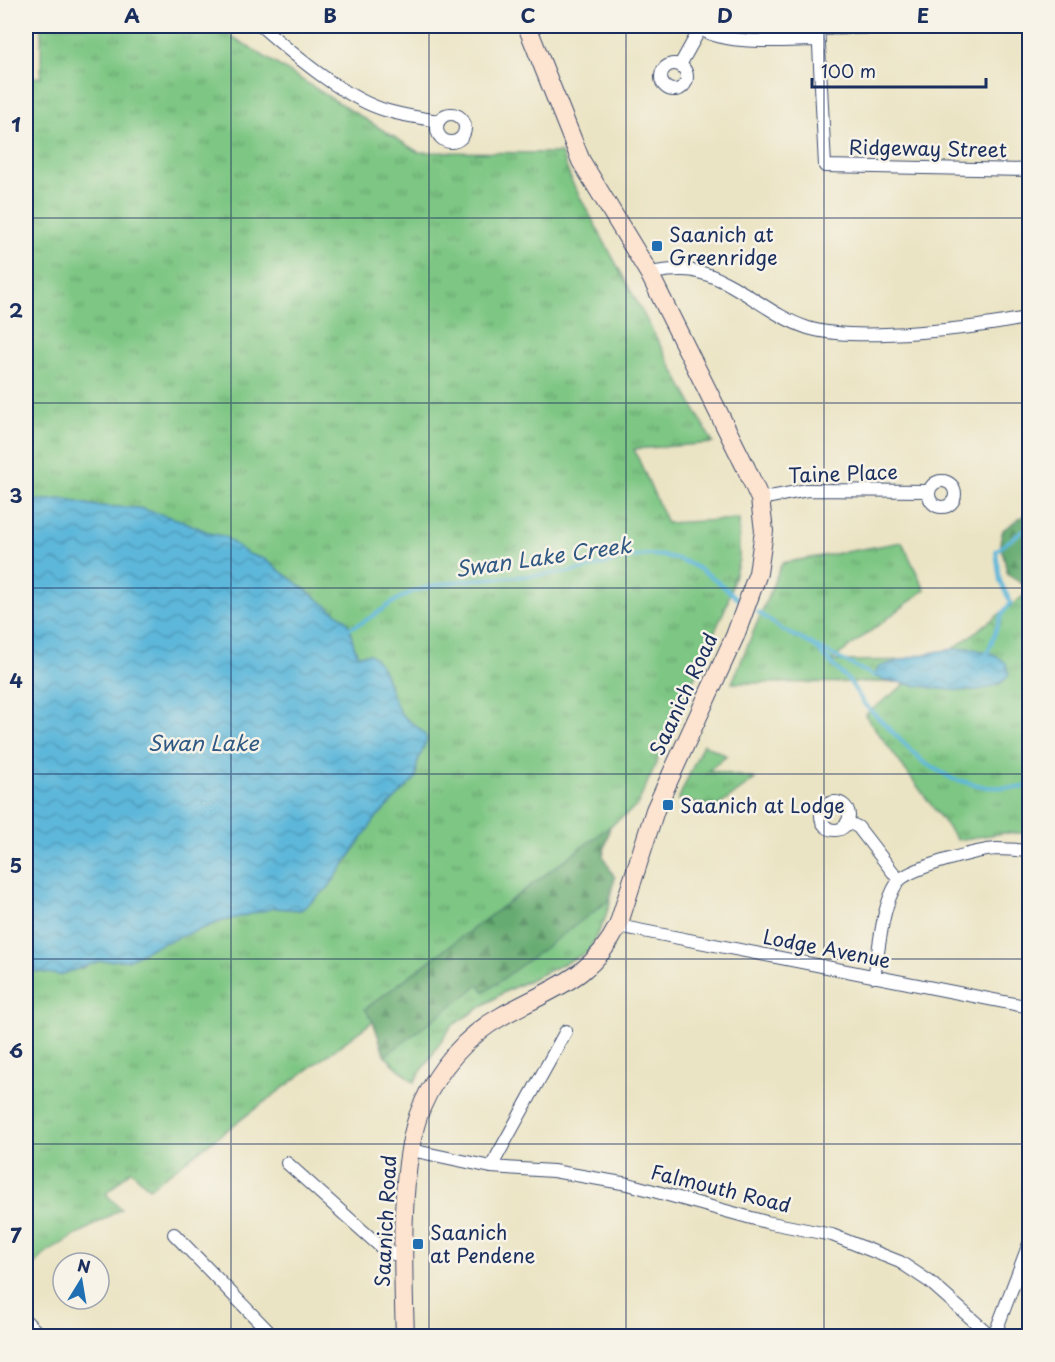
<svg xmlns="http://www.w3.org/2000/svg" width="1055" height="1362" viewBox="0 0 1055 1362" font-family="'Playpen Sans',sans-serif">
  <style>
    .forest { fill: url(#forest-firs); stroke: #406d68; stroke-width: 1.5 }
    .park { fill: url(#park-tufts); stroke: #4c7a70; stroke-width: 1.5 }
    .water { fill: url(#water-waves); stroke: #3c739c; stroke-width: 1.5 }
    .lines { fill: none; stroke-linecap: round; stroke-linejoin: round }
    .stream { stroke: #5db7da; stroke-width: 4 }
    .street-casing { stroke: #3a4a6d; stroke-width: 14 }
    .secondary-casing { stroke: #3a4a6d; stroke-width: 20 }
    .street { stroke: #fff; stroke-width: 12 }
    .secondary { stroke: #fde4d1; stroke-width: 18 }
    .grid { fill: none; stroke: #1b2f5e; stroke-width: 1.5; stroke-opacity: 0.55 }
    .poi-dot { fill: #1f6fb2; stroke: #f7f3e8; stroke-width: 2 }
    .labels { text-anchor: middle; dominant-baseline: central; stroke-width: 5; stroke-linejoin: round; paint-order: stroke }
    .street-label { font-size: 20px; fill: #1b2f5e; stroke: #f7f3e8 }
    .poi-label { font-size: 20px; fill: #1b2f5e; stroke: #f7f3e8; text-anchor: start }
    .water-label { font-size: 21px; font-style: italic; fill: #2f5883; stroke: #f7f3e8 }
    .neatline { fill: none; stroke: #1b2f5e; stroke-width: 2 }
    .grid-label { font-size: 20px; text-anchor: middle; font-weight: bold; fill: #1b2f5e }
  </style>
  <defs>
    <pattern id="forest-firs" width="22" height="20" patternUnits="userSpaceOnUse" patternTransform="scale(1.5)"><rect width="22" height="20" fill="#66ab71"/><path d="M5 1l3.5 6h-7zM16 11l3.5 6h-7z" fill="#538c60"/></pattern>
    <pattern id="park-tufts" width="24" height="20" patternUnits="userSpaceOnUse" patternTransform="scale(1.5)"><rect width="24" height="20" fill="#7dc683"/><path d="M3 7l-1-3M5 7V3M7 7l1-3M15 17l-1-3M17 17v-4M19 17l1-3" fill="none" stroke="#66a16e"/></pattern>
    <pattern id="water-waves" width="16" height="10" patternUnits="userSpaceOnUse" patternTransform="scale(1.5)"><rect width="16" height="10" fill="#5db7da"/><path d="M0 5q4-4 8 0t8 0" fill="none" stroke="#4c95b4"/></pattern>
  </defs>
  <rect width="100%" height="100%" fill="#f7f3e8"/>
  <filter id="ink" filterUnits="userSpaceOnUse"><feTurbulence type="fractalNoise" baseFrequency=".0167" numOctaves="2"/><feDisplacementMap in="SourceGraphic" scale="12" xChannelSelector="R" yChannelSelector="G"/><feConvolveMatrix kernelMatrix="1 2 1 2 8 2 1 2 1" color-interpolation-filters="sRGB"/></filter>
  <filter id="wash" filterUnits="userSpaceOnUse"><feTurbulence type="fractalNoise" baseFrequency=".008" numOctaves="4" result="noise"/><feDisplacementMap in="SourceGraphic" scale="24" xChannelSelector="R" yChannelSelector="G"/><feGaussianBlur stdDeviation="1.35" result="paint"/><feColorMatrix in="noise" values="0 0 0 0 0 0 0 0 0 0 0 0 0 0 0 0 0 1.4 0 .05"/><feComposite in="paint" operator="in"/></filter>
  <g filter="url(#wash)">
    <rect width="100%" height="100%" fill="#ebe4c4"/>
    <path class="forest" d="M1029,512v76l-21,-13 -8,-33 3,-12z
      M610,826l-7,30 12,22 -11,43 -16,31 -84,40 -53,34 -37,56 -29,-26 -12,-35 -9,-11z"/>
    <path class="park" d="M41,26h174l203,126 143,1 11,29 141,261 -79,6 33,74 72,-4v40l-12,45 -90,202 -272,203 8,12 -224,167 -18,-18 -25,24 15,15 -75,44 -20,20v-1195l15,-1z
      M902,542l23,48 -94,71 107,-1 91,-68v241h-25l-47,7 -92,-125 43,-33 -176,1 50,-120z
      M703,744l24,12 -18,14 46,9 -38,28 -39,-7z
      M611,899l-7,22 -16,31 -84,40 -53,34 -37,56 -29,-26 94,-71 6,7z"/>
    <path class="water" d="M62,499l35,7 42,2 44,13 29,13 12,2 24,18 16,5 82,61c7,12 5,23 12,35l12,-1c20,15 17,38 30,58 7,11 23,15 27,27l-10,25 -1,14 -40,40 -48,70 -27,22 -27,-2 -54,14 -67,25 -25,13 -28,1 -40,14 -34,-5v-469z
      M970,648l25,7 11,8 3,12c-21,29 -93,9 -125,5l-10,-4 5,-9c29,-10 61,-18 91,-19z"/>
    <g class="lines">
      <path class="stream" d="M758,612l23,17 93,47
        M350,628c25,-9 42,-30 68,-38 52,-16 109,-10 162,-20 33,-7 60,-21 94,-12 24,6 46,25 64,41
        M811,643l39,39 15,23 58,57 30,17 33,8 34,1 10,-3
        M987,653c8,-15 11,-39 24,-50l-11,-22 -4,-30 34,-26"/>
    </g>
  </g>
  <g filter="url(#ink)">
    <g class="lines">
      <g class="street-casing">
        <path id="street" d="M261,26c33,29 84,73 127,85 17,5 34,7 51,10
          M696,26c27,21 89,14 122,14
          M818,26l7,140 205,4
          M818,29l97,-3
          M661 77a13 13 0 1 1 26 0a13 13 0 1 1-26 0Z
          M680,65l20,-36
          M437 128a14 14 0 1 1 28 0a14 14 0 1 1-28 0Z
          M649,273c14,-2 31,-5 45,-2 42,8 73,44 114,57 50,15 169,0 222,-11
          M929 494a13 13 0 1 1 26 0a13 13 0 1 1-26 0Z
          M760,499l47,-9 122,1
          M821 816a14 14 0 1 1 28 0a14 14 0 1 1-28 0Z
          M847,822l11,5 41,53
          M618,926l412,81
          M874,977c6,-30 7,-69 23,-94 10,-15 81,-33 100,-34 11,0 22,1 33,2
          M411,1150l80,17 62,4 75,13 138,38 66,13 68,27 30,20 61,54
          M287,1163l96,86 11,5h10
          M491,1167l75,-136
          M174,1234l99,102
          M26,1321l15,15
          M994,1336l36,-95"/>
      </g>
      <g class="secondary-casing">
        <path id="secondary" d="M405,1336c-2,-60 -7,-176 17,-230 16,-37 45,-71 80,-90 49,-28 89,-36 116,-90l37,-116 80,-174 23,-63 6,-42 -4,-32 -14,-31 -97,-195 -68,-112 -54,-135"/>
      </g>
      <use href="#street" class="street"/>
      <use href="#secondary" class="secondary"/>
    </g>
  </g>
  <path class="grid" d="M231,26v1310M429,26v1310M626,26v1310M824,26v1310M26,218h1004M26,403h1004M26,588h1004M26,774h1004M26,959h1004M26,1144h1004"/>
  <g class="poi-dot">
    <rect x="651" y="240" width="12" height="12" rx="3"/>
    <rect x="662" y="799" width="12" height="12" rx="3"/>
    <rect x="412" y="1238" width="12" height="12" rx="3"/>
  </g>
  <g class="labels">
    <g class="street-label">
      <text transform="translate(928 148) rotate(1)">Ridgeway Street</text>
      <text transform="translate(843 473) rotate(-2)">Taine Place</text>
      <text transform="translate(683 694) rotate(-65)">Saanich Road</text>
      <text transform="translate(827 948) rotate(11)">Lodge Avenue</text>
      <text transform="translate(721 1188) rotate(14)">Falmouth Road</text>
      <text transform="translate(385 1221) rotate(-87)">Saanich Road</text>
    </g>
    <g class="poi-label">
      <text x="669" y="234">Saanich at<tspan x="669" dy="23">Greenridge</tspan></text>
      <text x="680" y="805">Saanich at Lodge</text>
      <text x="430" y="1232">Saanich<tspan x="430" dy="23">at Pendene</tspan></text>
    </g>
    <g class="water-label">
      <text transform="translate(543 556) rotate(-8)">Swan Lake Creek</text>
      <text x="203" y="742">Swan Lake</text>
    </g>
  </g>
  <rect width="1055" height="1362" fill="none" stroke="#f7f3e8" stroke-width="66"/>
  <g transform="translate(81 1281) rotate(11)"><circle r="28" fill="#f7f3e8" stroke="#9fa5b1" stroke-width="1.5"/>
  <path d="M0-4.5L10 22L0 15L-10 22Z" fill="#1f6fb2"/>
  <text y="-9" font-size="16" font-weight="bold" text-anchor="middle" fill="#1b2f5e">N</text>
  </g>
  <path d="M812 78v9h174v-9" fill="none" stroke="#1b2f5e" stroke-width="3"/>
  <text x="821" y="78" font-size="18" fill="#1b2f5e" stroke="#f7f3e8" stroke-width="4.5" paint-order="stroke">100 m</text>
  <rect x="33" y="33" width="989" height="1296" class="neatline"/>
  <g class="grid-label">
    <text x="132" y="23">A</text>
    <text x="330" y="23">B</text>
    <text x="528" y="23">C</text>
    <text x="725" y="23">D</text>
    <text x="923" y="23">E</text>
    <text x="16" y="132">1</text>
    <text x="16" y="318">2</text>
    <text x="16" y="503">3</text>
    <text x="16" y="688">4</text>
    <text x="16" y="873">5</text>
    <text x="16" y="1058">6</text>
    <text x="16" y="1243">7</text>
  </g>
</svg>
